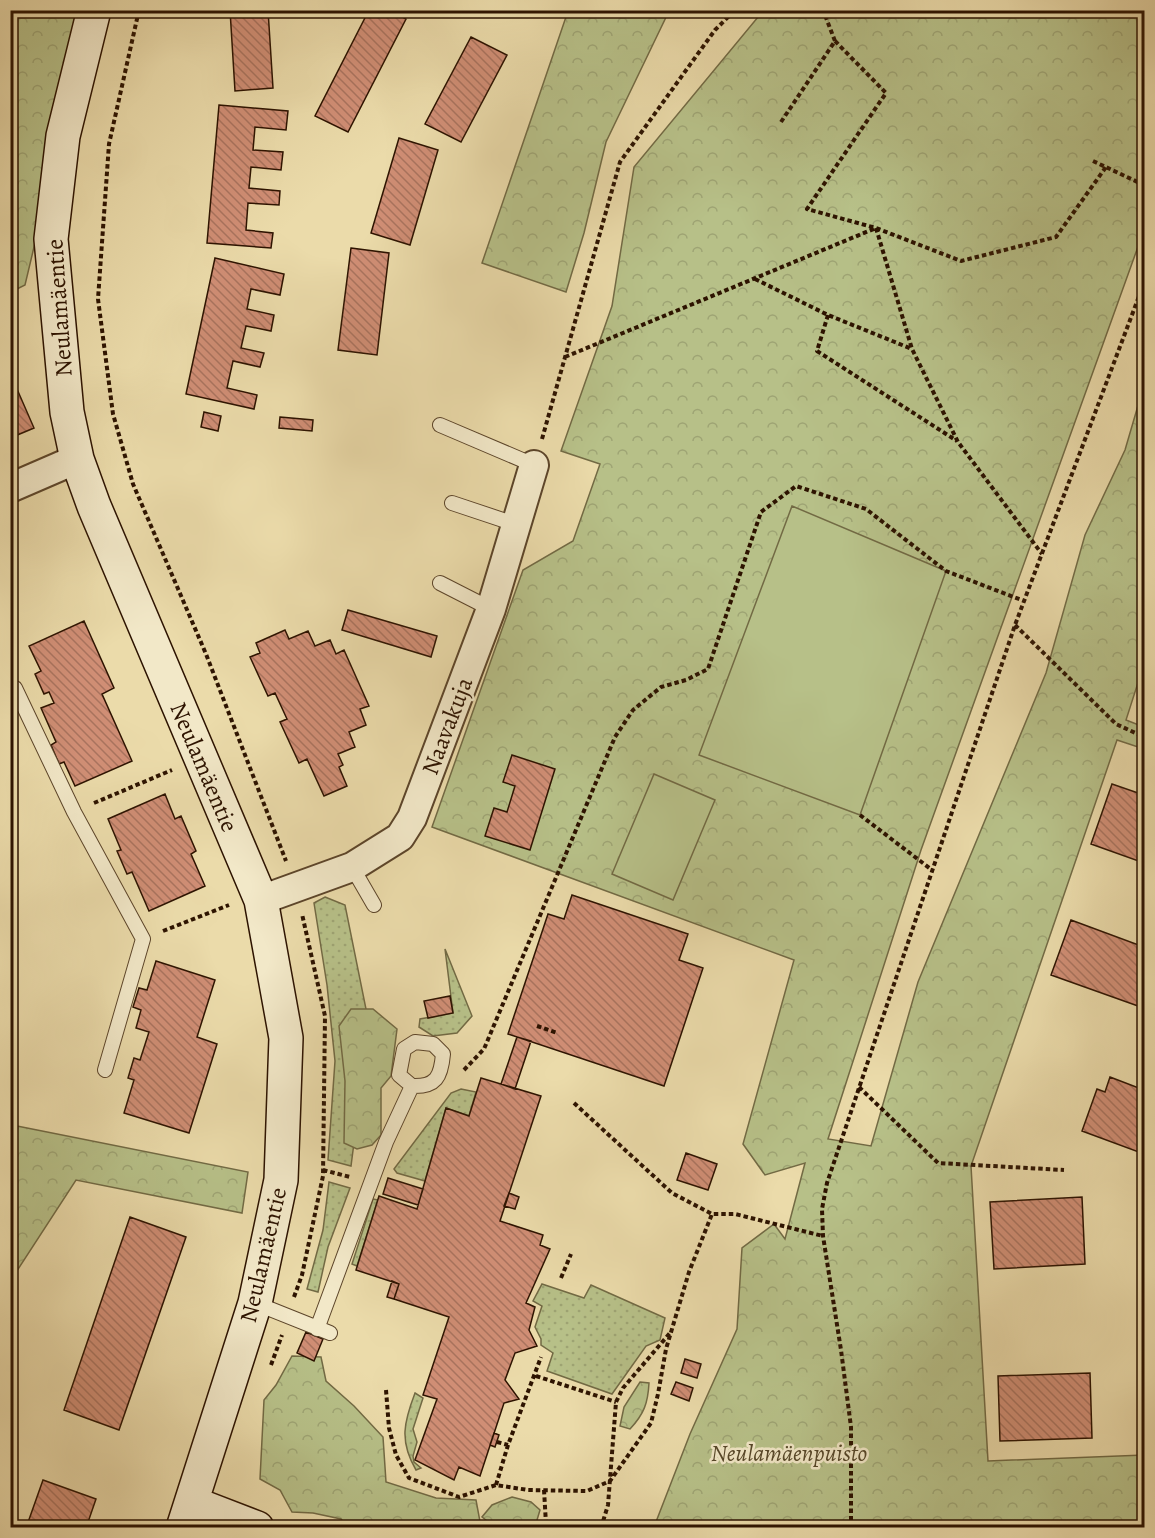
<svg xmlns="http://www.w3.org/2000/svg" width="1155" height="1538" viewBox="0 0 1155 1538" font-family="Alegreya,serif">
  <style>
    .grass { fill: url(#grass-dots); stroke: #726a44; stroke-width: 1.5 }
    .forest { fill: url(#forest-crowns); stroke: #726a44; stroke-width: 1.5 }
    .garden { fill: #b7c088; stroke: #726a44; stroke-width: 1.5 }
    .building { fill: url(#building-back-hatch); stroke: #2d1300; stroke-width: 1.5 }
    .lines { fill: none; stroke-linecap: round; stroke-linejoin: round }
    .lane-casing { stroke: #5c452a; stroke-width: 16 }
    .street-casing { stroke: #5c452a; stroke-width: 32 }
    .secondary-casing { stroke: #2d1300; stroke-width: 36 }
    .path { stroke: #2d1300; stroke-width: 4; stroke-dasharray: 4.5 3; stroke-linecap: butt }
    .lane { stroke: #f2e8c8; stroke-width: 14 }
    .street { stroke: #f2e8c8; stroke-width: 28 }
    .secondary { stroke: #f2e8c8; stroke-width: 33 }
    .labels { text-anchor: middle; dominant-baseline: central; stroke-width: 5; stroke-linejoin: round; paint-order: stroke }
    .street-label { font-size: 24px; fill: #2d1300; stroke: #f2e8c8 }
    .park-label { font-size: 24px; font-style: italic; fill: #564729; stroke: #f2e8c8 }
  </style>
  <defs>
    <pattern id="grass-dots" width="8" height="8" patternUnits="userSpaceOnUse" patternTransform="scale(1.5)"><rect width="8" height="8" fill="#b7c088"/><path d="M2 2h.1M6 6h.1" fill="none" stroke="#9ea474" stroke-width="1.8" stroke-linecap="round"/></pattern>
    <pattern id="forest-crowns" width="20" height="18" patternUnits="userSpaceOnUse" patternTransform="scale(1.5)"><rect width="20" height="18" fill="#b7c088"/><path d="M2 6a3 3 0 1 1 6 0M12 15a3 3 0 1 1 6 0" fill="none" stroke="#9ea474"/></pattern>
    <pattern id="building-back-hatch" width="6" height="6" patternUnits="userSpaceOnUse" patternTransform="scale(1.5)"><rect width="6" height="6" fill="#d08e75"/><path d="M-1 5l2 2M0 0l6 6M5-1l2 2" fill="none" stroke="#a9735e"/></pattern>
  </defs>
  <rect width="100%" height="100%" fill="#ebdbaa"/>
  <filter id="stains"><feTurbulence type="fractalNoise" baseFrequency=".00333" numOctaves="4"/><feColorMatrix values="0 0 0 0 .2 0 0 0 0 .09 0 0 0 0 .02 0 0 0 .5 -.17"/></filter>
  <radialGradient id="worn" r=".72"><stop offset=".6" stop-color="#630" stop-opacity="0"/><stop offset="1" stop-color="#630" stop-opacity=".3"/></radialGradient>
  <path class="grass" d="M325,897l20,8 23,114 -1,23 -16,124 -23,-6 7,-99 -8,-76 -13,-82z
    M445,949l27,67 -15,17 -24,3 -14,-9 1,-8 33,-6z
    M461,1089l15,3 -7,24 -23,-8 -21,73 -28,-8 -3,-4 57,-76z
    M329,1182l21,6 -22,59 -10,45 -11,-3 16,-59z
    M373,1199l5,1 -21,66 -5,-2z
    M542,1284l42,14 7,-13 74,33 -5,22 -14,6 -34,48 -65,-23 6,-18 -12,-8v-6l-6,-12 7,-21 -9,-5z
    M415,1393l8,5 -10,31 4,13 -4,14 1,6 7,6 -5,2c-17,-29 -12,-48 -1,-77z"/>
  <path class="forest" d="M11,11h79l-65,274 -14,7z
    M568,11h101l-63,131 -22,91 -18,59 -84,-29z
    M763,11h381v219l-223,620 -93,289 43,7 47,-164 128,-309 39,-138 40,-85 19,-65v279l-18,56 18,7v22l-27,-9 -146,426 17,295 156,-6v72h-490l36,-93 47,-105 5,-81 32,-24 11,15 20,-76 -40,12 -22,-31 51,-184 -362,-133 91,-257 50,-29 27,-77 -39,-13 51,-145 22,-139z
    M351,1009h22l24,20 -6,47 -10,12v47l-9,10 -15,4 -13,-6 1,-62 -6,-55z
    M12,1125l236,47 -6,41 -166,-33 -65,100 -1,-150z
    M292,1356l29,1 5,24 28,25 29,31 3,45 50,16 40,2 5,27h-134l-6,-8 -28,-6 -21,-1 -12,-22 -20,-11 4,-79 12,-15z
    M640,1382l9,1c-1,20 -5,31 -19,46l-10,-3 4,-19z
    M512,1497l19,5 9,8 -3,10 3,7h-45l-13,-10 10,-12z"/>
  <path class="garden" d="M792,506l154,65 -86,244 -161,-60z
    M654,774l61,26 -42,100 -61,-26z"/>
  <path class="building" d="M230,10h38l5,78 -38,3z
    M369,10h21l16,9 -58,113 -33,-16z
    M471,37l36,18 -46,87 -36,-18z
    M219,105l69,6 -2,19 -31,-3 -2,23 30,2 -2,18 -30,-3 -2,21 31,3 -1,14 -31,-2 -2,27 27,3 -2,15 -64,-5z
    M399,138l39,12 -28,95 -39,-12z
    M351,248l38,5 -12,102 -39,-5z
    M215,258l69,16 -4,21 -29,-6 -4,20 27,6 -3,16 -25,-5 -5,22 23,5 -4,14 -27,-6 -6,27 30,7 -3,14 -68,-15z
    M10,373l24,55 -24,10z
    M204,412l17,4 -3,15 -17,-4z
    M280,417l33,3 -1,11 -33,-3z
    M348,610l89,26 -6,21 -89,-27z
    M84,621l30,67 -12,6 30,67 -57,25 -11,-24 -5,2 -8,-19 5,-3 -15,-34 13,-5 -5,-11 -5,2 -9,-20 6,-3 -12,-25z
    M285,630l4,9 19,-8 7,15 15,-6 6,14 8,-4 25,56 -9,3 6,16 -17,7 6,15 -17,7 5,11 -4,2 8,19 -23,10 -17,-37 -8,4 -19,-41 7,-3 -12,-26 -7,3 -18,-39 10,-4 -4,-10z
    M512,755l43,14 -25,81 -45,-14 9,-28 13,4 8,-26 -12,-4z
    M1112,784l32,11v68l-53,-19z
    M165,794l10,25 6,-3 15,35 -5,3 14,32 -56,25 -17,-39 -5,2 -10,-23 4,-1 -13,-31z
    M572,895l116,39 -9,26 24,8 -39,118 -156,-52 40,-120 16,5z
    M1071,920l73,27v41l-6,18 -87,-31z
    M156,961l59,19 -18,57 20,7 -28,89 -65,-20 10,-33 -6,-2 6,-20 6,2 9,-28 -13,-4 5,-18 -8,-3 6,-19 8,2z
    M450,996l3,17 -25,5 -4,-17z
    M517,1037l14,4 -16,48 -14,-5z
    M1110,1077l34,13v64l-62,-23 15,-42 8,3z
    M481,1078l60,18 -41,125 43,14 -3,10 10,4 -24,54 9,4 -6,23 8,16 -22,7 -10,27 14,19 -15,4 -24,73 -21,-9 -5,13 -39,-20 22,-61 -14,-4 26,-78 -55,-18 5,-15 -43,-14 23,-74 38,13 29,-101 23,8z
    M686,1153l31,11 -9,26 -31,-10z
    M388,1178l35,11 -5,16 -35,-11z
    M509,1193l10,4 -4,12 -11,-3z
    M1082,1197l3,67 -91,5 -4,-67z
    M130,1217l56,20 -67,193 -55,-20z
    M392,1281l7,3 -5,15 -7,-2z
    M306,1332l17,7 -9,22 -17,-8z
    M685,1359l16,5 -4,14 -16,-5z
    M1090,1373l2,65 -92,3 -2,-65z
    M676,1382l17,6 -4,13 -18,-7z
    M494,1433l5,2 -4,12 -5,-2z
    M43,1480l53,19 -10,29h-60z"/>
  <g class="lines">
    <g class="lane-casing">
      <path id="lane" d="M440,425l94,40
        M452,503l63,21
        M440,583l51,26
        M10,686l5,2 59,124 69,127 -38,131
        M352,867l22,38
        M255,1303l75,30
        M317,1329l69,-187 26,-56 -13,-11 5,-26 11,-7 18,2 10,10c-2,23 -7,33 -31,32"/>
    </g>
    <g class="street-casing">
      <path id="street" d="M10,488l67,-29
        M261,900l91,-33 48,-30 12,-19 79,-209 43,-144"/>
    </g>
    <g class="secondary-casing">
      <path id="secondary" d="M94,10l-31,126 -12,103 16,173 10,47 17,47 167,394 25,138 -5,142 -26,123 -72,225
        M192,1503l65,25"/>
    </g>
    <path class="path" d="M139,10l-30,134 -11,155 15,115 20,70 73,170 80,207
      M835,41l51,52 -79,116 69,19 85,33 95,-24 50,-70
      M781,122l54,-81 -12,-31
      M1093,161l51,24
      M876,228l36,121 46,93 84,112
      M755,279l73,36 84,34
      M828,315l-11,36 140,90
      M565,357l311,-129
      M542,439l78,-277 95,-132 20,-20
      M1015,625l101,99 28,13
      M94,803l78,-33
      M860,815l72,55
      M163,931l66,-26
      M537,1026l20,7
      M464,1070l20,-21 131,-312 18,-27 28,-23 25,-7 22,-11 53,-157 35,-26 70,23 80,62 78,30
      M859,1087l79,76 126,7
      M574,1103l98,90 40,21h23l88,22
      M323,1170l27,7
      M561,1278l10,-24
      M294,1297l8,-22 21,-99 2,-160 -23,-102
      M271,1365l11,-30
      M536,1376l80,26
      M386,1390l3,38 7,27 13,23 50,19 37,-12 32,5 59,1 23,-10 41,-58 7,-29 8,-45 23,-77 23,-58
      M497,1442l11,3
      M496,1485l12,-40 33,-88
      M544,1490l2,34 2,4
      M601,1528l7,-23 8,-103 7,-14 47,-55
      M851,1528v-101l-10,-77 -18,-114 -1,-27 5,-26 188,-558 129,-342"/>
    <use href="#lane" class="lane"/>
    <use href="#street" class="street"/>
    <use href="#secondary" class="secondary"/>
  </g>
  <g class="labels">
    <g class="street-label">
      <text transform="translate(59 308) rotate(-94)">Neulamäentie</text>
      <text transform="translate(447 726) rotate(-69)">Naavakuja</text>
      <text transform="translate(204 767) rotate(67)">Neulamäentie</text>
      <text transform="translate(263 1255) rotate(-77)">Neulamäentie</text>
    </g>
    <g class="park-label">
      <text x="789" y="1453">Neulamäenpuisto</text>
    </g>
  </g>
  <rect width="1155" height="1538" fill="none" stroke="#ebdbaa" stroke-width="36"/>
  <rect x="12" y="12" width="1131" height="1514" fill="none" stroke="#2d1300" stroke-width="3"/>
  <rect x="18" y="18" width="1119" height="1502" fill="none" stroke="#2d1300" stroke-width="1.5"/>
  <rect width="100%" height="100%" filter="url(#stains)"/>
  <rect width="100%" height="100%" fill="url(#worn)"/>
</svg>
